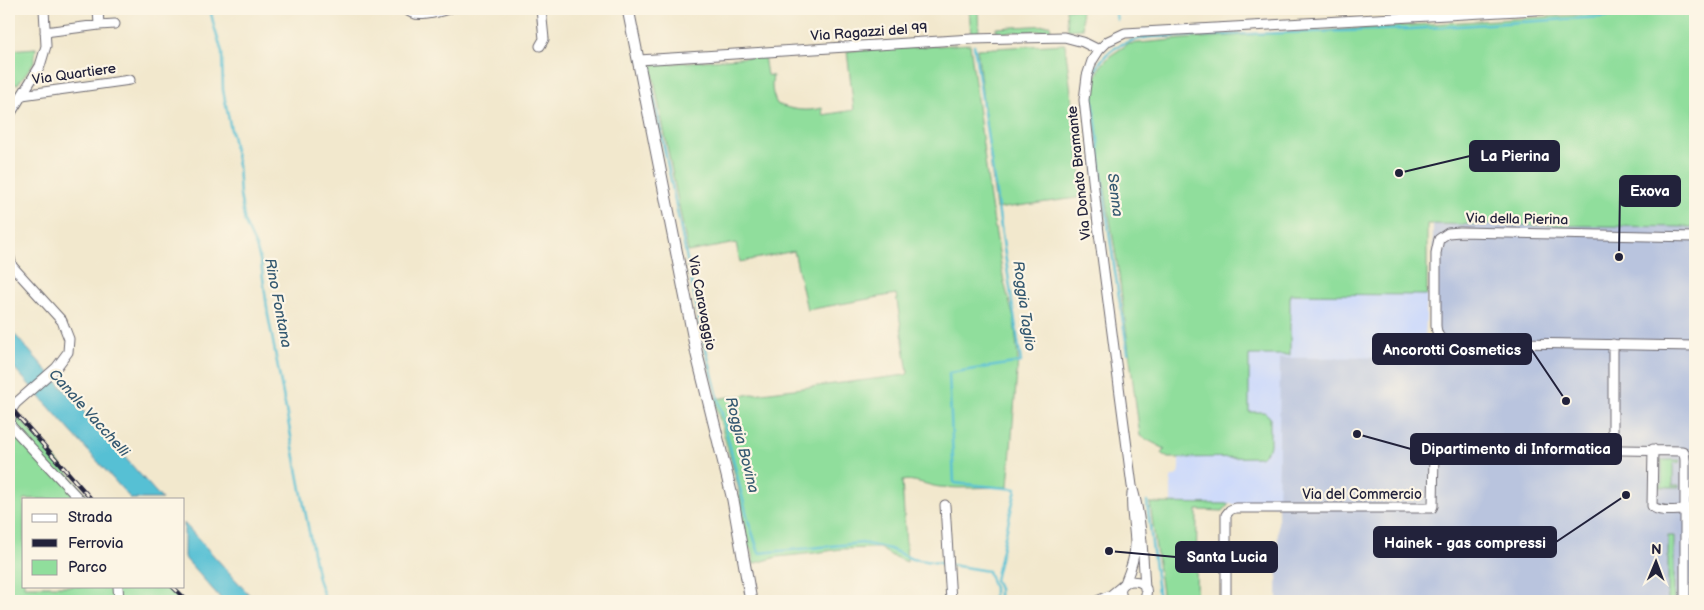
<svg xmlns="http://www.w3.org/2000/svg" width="1704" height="610" viewBox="0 0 1704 610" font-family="'Balsamiq Sans',sans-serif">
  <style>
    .built { fill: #cedafa }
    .industrial { fill: #b9c4de }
    .green { fill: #90de9c; stroke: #59806c }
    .water { fill: #57c0d4; stroke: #3c7188 }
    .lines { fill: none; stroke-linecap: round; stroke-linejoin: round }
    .stream { stroke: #57c0d4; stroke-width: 2.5 }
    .minor-casing { stroke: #6b676e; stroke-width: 11 }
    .tertiary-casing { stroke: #6b676e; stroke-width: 13 }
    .minor { stroke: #fff; stroke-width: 9 }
    .tertiary { stroke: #fff; stroke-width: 11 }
    .rail-casing { stroke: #22223b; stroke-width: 4.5 }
    .rail { stroke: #fcf5e5; stroke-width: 2.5; stroke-dasharray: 8; stroke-linecap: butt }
    .labels { text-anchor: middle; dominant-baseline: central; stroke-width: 4.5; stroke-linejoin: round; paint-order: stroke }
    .street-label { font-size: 14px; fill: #22223b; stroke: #fcf5e5 }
    .water-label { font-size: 15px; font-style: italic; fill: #355971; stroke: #fcf5e5 }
    .leader { fill: none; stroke: #22223b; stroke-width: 2 }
    .callout-dot { fill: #22223b; stroke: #fcf5e5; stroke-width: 2 }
    .callout { fill: #22223b; stroke: #22223b; stroke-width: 2 }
    .callout-label { font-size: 15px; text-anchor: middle; font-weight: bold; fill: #fff }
  </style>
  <rect width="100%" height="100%" fill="#fcf5e5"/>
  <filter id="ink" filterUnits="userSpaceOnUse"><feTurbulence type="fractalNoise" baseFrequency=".02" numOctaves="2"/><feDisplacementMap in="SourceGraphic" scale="10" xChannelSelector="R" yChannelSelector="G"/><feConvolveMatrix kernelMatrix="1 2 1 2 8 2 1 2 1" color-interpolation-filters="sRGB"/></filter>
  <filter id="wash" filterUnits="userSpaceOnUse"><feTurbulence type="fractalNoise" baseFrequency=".0096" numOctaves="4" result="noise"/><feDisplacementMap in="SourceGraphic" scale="20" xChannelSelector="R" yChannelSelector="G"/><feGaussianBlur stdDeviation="1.12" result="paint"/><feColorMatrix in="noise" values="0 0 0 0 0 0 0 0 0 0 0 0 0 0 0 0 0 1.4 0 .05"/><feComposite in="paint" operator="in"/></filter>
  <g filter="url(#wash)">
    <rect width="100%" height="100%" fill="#f2e8cd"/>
    <path class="built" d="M1121,293l306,2 -4,92 -133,118 -119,-2v-25l8,-4v-16h-11l-6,-4 3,-5 -25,-13z"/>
    <path class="industrial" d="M1120,9h104l-103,6z
      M1433,224l262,3v374h-418l3,-243 151,-1z"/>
    <path class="green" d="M969,9h9l1,26h-8z
      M1066,9h15l2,20 -15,1z
      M1675,9h20v218l-268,-3v71l-137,-1v61h-41v57h15l6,5v28l-1,4 -8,8 -93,1 -6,-4 3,-5 -25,-13 -21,-161 -25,-153 -1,-36 7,-19 10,-11 18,-12 55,-5z
      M1050,25l1,5 -54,3 -1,-5z
      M970,44l20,155 14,83 10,37 4,40 -10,128c-22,0 -45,2 -68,0 -11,-1 -28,-9 -38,-6l5,81 -15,-6 -13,-8h-7l-31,1 -26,4 -38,4 -24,7c1,-8 1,-13 -6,-18l-9,-59 -24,-88 192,-24 2,-2 -12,-79 -89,16 -13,-59 -54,11 -4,-19 -48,9 -37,-187 113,-9 3,19 6,1c-2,11 -1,18 4,28 15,6 29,8 45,4l1,7 31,-5 -7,-59z
      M1065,44l19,153 -88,12 -19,-160z
      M36,48l-2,14 -16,22h-9v-34z
      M9,406l82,93h-67v87h145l14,15h-174z
      M1657,460h23v2l-7,1v22h6v2h-22v-2h5v-23h-5z
      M1150,503l79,1 -6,7 -26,-1 -1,91h-33z
      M1668,536h6v65h-6z"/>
    <path class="water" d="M9,328l153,171h-31l-122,-137z
      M184,523l71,78h-32l-39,-44z"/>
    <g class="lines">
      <path class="stream" d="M210,9l4,17 8,26 1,38 15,75 2,30 5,28 11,24 5,16 7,52 50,264 8,22
        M1115,9l2,11
        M974,45l47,317 -72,11 5,110 62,6 -21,91 4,9v12
        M651,83l51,250 46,187 11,33 103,-10 28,6 22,10 34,5
        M1128,353c-12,-74 -24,-147 -31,-222 -1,-11 -7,-43 -5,-52 9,-29 30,-38 57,-42l262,-8 284,-18
        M1147,502l12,99
        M951,565l37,6 6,17v13"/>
    </g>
  </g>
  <g filter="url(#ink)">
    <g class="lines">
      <g class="minor-casing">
        <path id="minor" d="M406,9c10,11 31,3 43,0
          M99,25l16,-1
          M45,32l54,-7 -1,-16
          M540,46l4,-7 -3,-30h1
          M639,60l333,-21 92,-2 19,5 16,8
          M22,95l108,-15
          M9,116l31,-50 6,-20 -2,-37
          M1695,237l-235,-5 -12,1 -9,6 -3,14v73c1,10 4,14 14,16l245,4
          M9,254l3,12 50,55 7,18 -1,13 -12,16 -40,35 -4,6 -2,16 69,74
          M1613,449v-105
          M1653,449l-1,57c8,7 23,4 33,4
          M1685,494h10
          M945,505l6,96
          M1685,526h10
          M1125,583c5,-12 10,-25 10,-38 0,-17 -5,-34 -3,-52
          M118,586l1,15
          M1145,589c-2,-34 -3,-70 -13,-103l-33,-253 -15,-133 3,-24 5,-15 7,-11 9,-9 17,-8 429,-24
          M1097,601l14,-6 11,-9
          M1124,601c-17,-27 36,-26 19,0
          M1226,601v-86l4,-5 5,-2h197l1,-2 1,-53 3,-4 9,-2 236,4 2,1 1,8v141"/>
      </g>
      <g class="tertiary-casing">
        <path id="tertiary" d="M628,9l69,346 36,145 18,101"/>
      </g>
      <use href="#minor" class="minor"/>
      <use href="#tertiary" class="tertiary"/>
      <g class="rail-casing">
        <path id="rail" d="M9,406l82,93
          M172,586l15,15"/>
      </g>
      <use href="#rail" class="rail"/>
    </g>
  </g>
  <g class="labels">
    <g class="street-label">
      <text transform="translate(869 32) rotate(-4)">Via Ragazzi del 99</text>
      <text transform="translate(74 74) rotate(-8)">Via Quartiere</text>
      <text transform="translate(1079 173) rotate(-96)">Via Donato Bramante</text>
      <text transform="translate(1517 219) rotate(1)">Via della Pierina</text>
      <text transform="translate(702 303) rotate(79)">Via Caravaggio</text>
      <text x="1362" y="494">Via del Commercio</text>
    </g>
    <g class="water-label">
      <text transform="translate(1115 195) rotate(83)">Senna</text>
      <text transform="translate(278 303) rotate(79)">Rino Fontana</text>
      <text transform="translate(1024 306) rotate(82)">Roggia Taglio</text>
      <text transform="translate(89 413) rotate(48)">Canale Vacchelli</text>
      <text transform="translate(742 445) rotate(76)">Roggia Bovina</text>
    </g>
  </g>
  <path class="leader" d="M1399 173L1470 156M1619 257L1620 191M1566 401L1531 349M1357 434L1411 449M1626 495L1556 542M1109 551L1176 557"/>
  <g class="callout-dot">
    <circle cx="1399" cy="173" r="5"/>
    <circle cx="1619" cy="257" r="5"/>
    <circle cx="1566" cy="401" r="5"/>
    <circle cx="1357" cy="434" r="5"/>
    <circle cx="1626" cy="495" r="5"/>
    <circle cx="1109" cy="551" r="5"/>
  </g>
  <g class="callout">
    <rect x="1470" y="141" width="89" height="30" rx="5"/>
    <rect x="1620" y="176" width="60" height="30" rx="5"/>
    <rect x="1373" y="334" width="158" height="30" rx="5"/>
    <rect x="1411" y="434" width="210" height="30" rx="5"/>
    <rect x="1374" y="527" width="182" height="30" rx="5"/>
    <rect x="1176" y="542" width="101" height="30" rx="5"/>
  </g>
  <g class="callout-label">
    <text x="1515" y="161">La Pierina</text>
    <text x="1650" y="196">Exova</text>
    <text x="1452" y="355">Ancorotti Cosmetics</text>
    <text x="1516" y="454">Dipartimento di Informatica</text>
    <text x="1465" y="548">Hainek - gas compressi</text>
    <text x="1227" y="562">Santa Lucia</text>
  </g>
  <rect width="1704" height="610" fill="none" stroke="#fcf5e5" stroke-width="30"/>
  <rect x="22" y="498" width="162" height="90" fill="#fcf5e5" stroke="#a5a1a1"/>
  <rect x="32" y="514" width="25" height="8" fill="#ffffff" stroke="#a5a1a1"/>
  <text x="68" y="522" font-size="15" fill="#22223b">Strada</text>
  <rect x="32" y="539" width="25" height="8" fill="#22223b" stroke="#a5a1a1"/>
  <text x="68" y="548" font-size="15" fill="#22223b">Ferrovia</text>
  <rect x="32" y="560" width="25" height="15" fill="#90de9c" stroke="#a5a1a1"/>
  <text x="68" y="572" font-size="15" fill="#22223b">Parco</text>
  <g transform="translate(1656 562) rotate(1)" stroke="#fcf5e5" stroke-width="4" paint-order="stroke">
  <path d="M0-4L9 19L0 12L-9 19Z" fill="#22223b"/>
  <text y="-8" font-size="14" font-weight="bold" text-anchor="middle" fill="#22223b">N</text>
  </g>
</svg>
